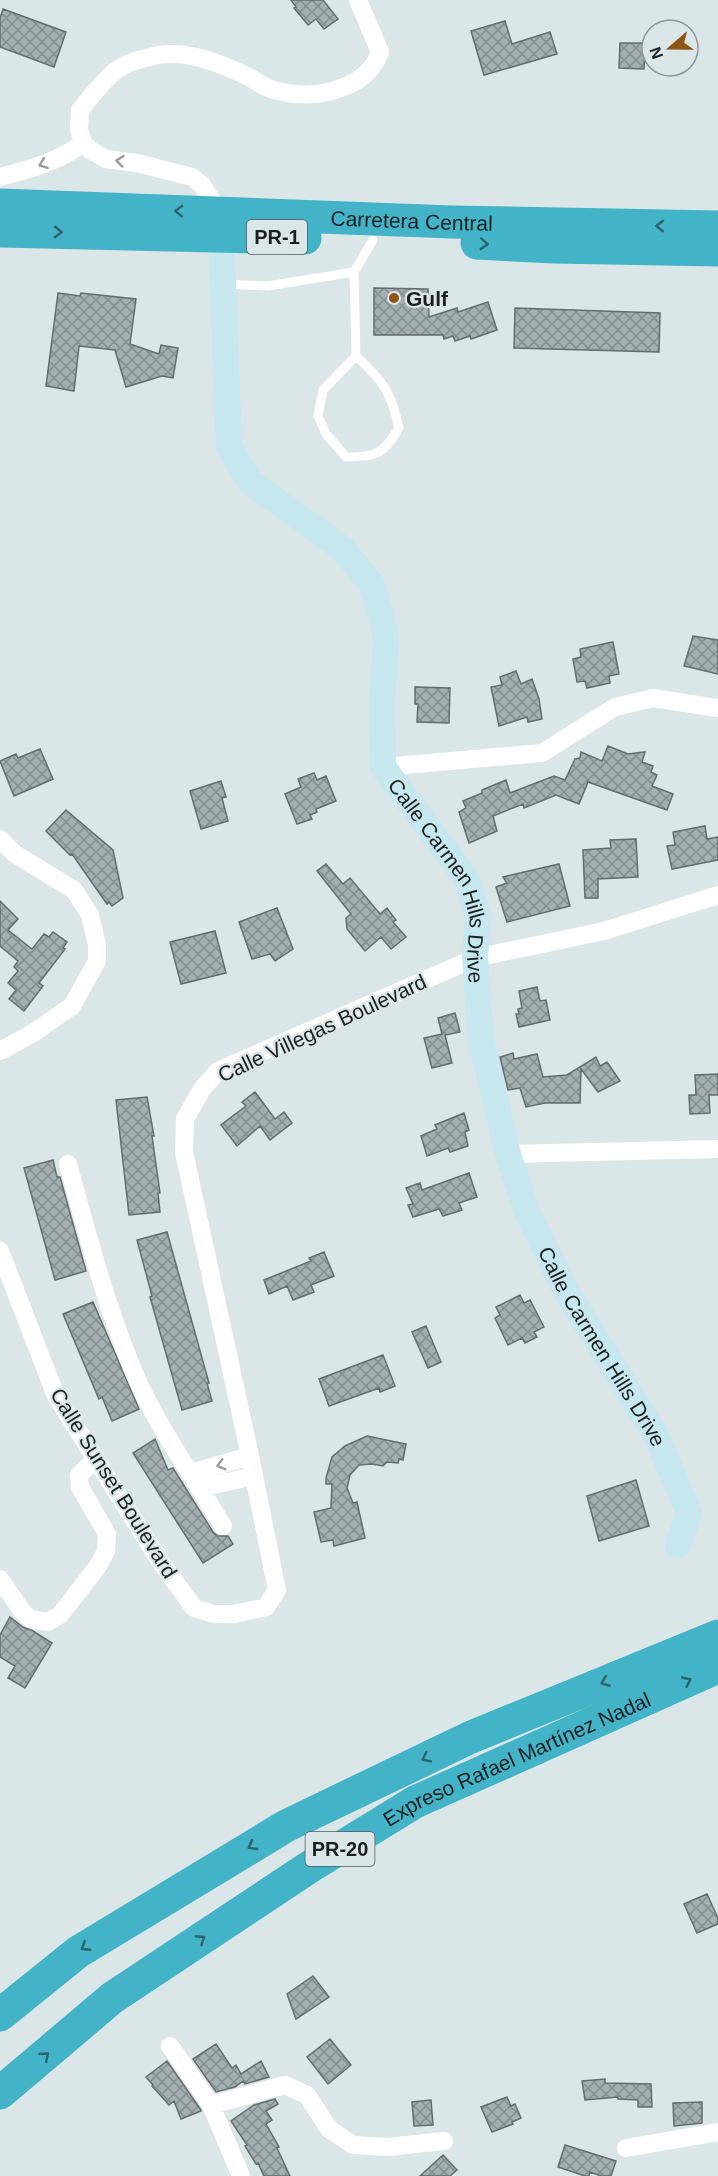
<svg xmlns="http://www.w3.org/2000/svg" width="718" height="2176" viewBox="0 0 718 2176" font-family="Helvetica,sans-serif">
  <style>
    .building { fill: url(#building-cross-hatch); stroke: #646e70; stroke-width: 1.5 }
    .lines { fill: none; stroke-linecap: round; stroke-linejoin: round }
    .lane { stroke: #fff; stroke-width: 9 }
    .street { stroke: #fff; stroke-width: 18 }
    .secondary { stroke: #c7e8ee; stroke-width: 26 }
    .highway { stroke: #43b3c7; stroke-width: 33 }
    .oneway { stroke: #999b9b }
    .oneway2 { stroke: #2e626c }
    .poi-dot { fill: #8f5413; stroke: #dae6e8; stroke-width: 2 }
    .labels { text-anchor: middle; dominant-baseline: central; stroke-width: 4.5; stroke-linejoin: round; paint-order: stroke }
    .shield { fill: #dae6e8; stroke: #555b5d; stroke-width: 1.5 }
    .shield-label { font-size: 20px; font-weight: bold; fill: #1c2021 }
    .street-label { font-size: 21px; fill: #1c2021; stroke: #dae6e8 }
    .poi-label { font-size: 21px; font-weight: bold; fill: #1c2021; stroke: #dae6e8; text-anchor: start }
  </style>
  <defs>
    <pattern id="building-cross-hatch" width="8" height="8" patternUnits="userSpaceOnUse" patternTransform="scale(1.5)"><rect width="8" height="8" fill="#a3afb1"/><path d="M0 0l8 8M0 8l8-8" fill="none" stroke="#848e90"/></pattern>
  </defs>
  <rect width="100%" height="100%" fill="#dae6e8"/>
  <path class="building" d="M291,0h32l15,19 -14,10 -8,-10 -8,6 -14,-17 2,-1z
    M3,9l63,23 -12,35 -54,-20v-29z
    M505,21l7,23 38,-12 7,22 -73,21 -13,-44z
    M620,43h25l-1,26 -25,-1z
    M374,288l54,1 1,28 28,-9 1,4 30,-10 9,28 -26,9 -1,-3 -15,5 -2,-5 -9,3 -1,-4h-69z
    M58,293l22,3 1,-3 55,6 -6,45 29,10 2,-9 17,3 -5,30 -11,-2 -36,11 -11,-37 -36,-4 -5,45 -28,-5z
    M515,308l145,5 -1,39 -145,-4z
    M693,636l25,4v34l-34,-8z
    M613,642l6,32 -10,2 1,7 -23,5 -2,-7 -8,1 -4,-23 8,-2 -1,-8z
    M516,671l5,13 11,-5 7,20 3,20 -14,3 -1,-5 -28,9 -8,-39 11,-2 -2,-8z
    M415,687l35,1 -1,35 -32,-1 1,-18h-3z
    M608,746l20,8 17,-2 -3,10 11,4 -2,6 6,3 -5,11 21,8 -6,16 -79,-28 -9,22 -23,-9 -32,13 -1,-4 -30,12 4,15 -28,12 -10,-31 7,-4 -3,-7 19,-8v-3l24,-10 4,13 44,-17 11,4 10,-21 5,-1 1,-6 21,9z
    M40,749l13,30 -39,17 -14,-35 16,-7 2,4z
    M314,773l3,7 9,-4 10,25 -20,8 1,3 -7,3 2,4 -15,5 -12,-30 16,-7 -3,-8z
    M221,781l5,16 -4,1 6,23 -27,8 -11,-38z
    M66,810l47,40 10,48 -11,8 -3,-4 -2,2 -35,-50 -2,1 -24,-24z
    M705,826l2,13 11,-2v23l-46,9 -5,-23 8,-1 -2,-13z
    M636,839l2,38 -40,2v19h-13l-2,-48 28,-2 -1,-8z
    M326,864l17,20 7,-6 30,36 7,-6 9,12 -3,2 13,15 -15,12 -10,-12 -16,14 -18,-22 -1,-11 5,-4 -34,-43z
    M559,864l11,42 -63,16 -11,-35 11,-4 -4,-6z
    M0,901l18,18 -10,11 24,19 12,-15 5,3 4,-5 14,10 -4,6 2,1 -26,34 4,3 -19,25 -15,-12 7,-9 -8,-7 10,-12 -4,-4 4,-6 -18,-15z
    M277,908l16,41 -18,12 -5,-7 -18,5 -13,-37z
    M215,931l11,42 -45,11 -11,-42z
    M537,987l3,14 6,-1 4,20 -31,7 -3,-13h3l-1,-5 4,-1 -3,-17z
    M455,1013l5,19 -15,3 7,28 -20,5 -8,-30 18,-4 -4,-16z
    M513,1053l1,6 23,-5 6,23 24,-2 29,-18 4,9 7,-4 13,19 -22,11 -17,-23 -1,34h-35l-19,4 -6,-19 -12,2 -8,-33z
    M718,1074v21h-9l1,18 -20,1 -1,-19h7l-1,-20z
    M255,1092l20,27 9,-7 8,11 -22,17 -10,-14 -23,20 -16,-21 25,-19 -4,-4z
    M147,1097l7,39h-2l8,57h-2l2,19 -31,3 -13,-115z
    M464,1113l5,17 -4,2 3,14 -18,6 -2,-4 -21,8 -6,-20 16,-7 -2,-4z
    M53,1160l4,17h3l26,94 -31,9 -31,-112z
    M469,1173l8,24 -18,6 3,7 -19,6 -4,-7 -26,8 -5,-12 5,-1 -7,-16 14,-5 2,7z
    M167,1232l42,151h-2l5,18 -30,9 -32,-113 2,-1 -15,-56z
    M324,1252l10,24 -23,9 3,7 -21,8 -6,-14 -18,8 -5,-14 47,-19 -2,-3z
    M520,1295l4,8 6,-3 14,27 -10,5 3,5 -12,6 -3,-5 -14,7 -13,-27 5,-3 -4,-8z
    M93,1302l46,107 -27,12 -10,-24 -3,2 -36,-85z
    M426,1326l15,36 -13,6 -16,-36z
    M383,1355l12,31 -15,6 -1,-4 -50,18 -10,-27z
    M367,1436l39,8 -3,16 -4,-1 -1,4 -11,-1 -4,4 -11,-2 -13,1 -9,10 -3,13 6,15 4,-1 8,36 -31,8 -1,-6 -12,2 -7,-30 17,-4 1,-24h-6v-6l6,-21 13,-11z
    M155,1439l13,31 5,-2 40,64 5,4h10l5,8 -30,19 -70,-110z
    M636,1480l13,46 -50,15 -12,-45z
    M10,1617l13,10 10,4 19,12 -27,45 -17,-10 7,-12 -15,-9v-22z
    M707,1894l11,24v6l-21,9 -13,-29z
    M313,1976l16,21 -33,22 -9,-25z
    M330,2039l21,26 -23,19 -21,-27z
    M216,2044l16,24 4,-3 5,9 20,-13 8,16 -24,7 -2,-3 -8,6 -19,5 -23,-33z
    M167,2061l34,49v1l-20,8 -7,-18 -5,4 -17,-19 1,-1 -7,-8z
    M605,2079v4l46,1 1,23h-14v-7l-20,-1v-2l-33,3 -3,-19z
    M507,2097l4,9 4,-2 6,14 -9,4 1,2 -21,8 -11,-25z
    M275,2099l3,5 -12,7 6,9 -6,4 13,23 -2,1 13,28h-26l-6,-13 -2,1 -11,-18 2,-1 -16,-24 23,-16z
    M431,2100l2,25 -19,1 -2,-24z
    M702,2102v21l-28,3 -1,-23z
    M565,2145l51,16 -5,15h-10l-11,-4 -1,4h-4l-27,-9z
    M443,2155l14,15 -7,6h-30z"/>
  <g class="lines">
    <path class="lane" d="M354,272l2,84 -33,34 -5,26 8,18 20,23c32,-1 36,-2 53,-29 -8,-37 -16,-47 -43,-72
      M224,284l44,2 86,-14 19,-32"/>
    <path class="street" d="M0,177c30,-8 58,-15 83,-34
      M220,218l-1,-6 -17,-27 -10,-8 -55,-14 -31,-4 -16,-9 -7,-7 -4,-14 1,-19c9,-11 26,-33 37,-40 7,-6 20,-10 29,-12 35,-11 69,3 101,18 8,4 15,10 24,13 26,8 50,8 75,-3 16,-6 29,-19 34,-34l-22,-52
      M383,767l159,-14 73,-46 38,-9 65,10
      M0,839l15,15 59,36 16,25 7,30v16l-25,45 -39,27 -33,18
      M508,1154l210,-5
      M68,1164c19,69 37,138 64,204 22,54 61,108 91,158
      M0,1251l56,145 104,165 34,47 20,6h20l32,-7 11,-17 -27,-134 -66,-304 1,-33 17,-30 16,-18 257,-113 129,-27 114,-36
      M191,1473l59,-17
      M200,1488l54,-12
      M0,1579l22,32 8,8 18,3 12,-7 38,-49 8,-15 1,-17 -27,-47 -1,-12 17,-16
      M170,2046l41,59 30,71
      M211,2105l74,-20 22,10 22,34 24,16 34,2 57,-6
      M626,2148l92,-16"/>
    <path class="secondary" id="s1" d="M221,236l8,210 21,36 93,67 29,36 10,34 4,23 -4,61 1,64 84,112 11,39 -3,40 6,82 27,114 19,58 39,79 90,144 33,78 -11,32"/>
    <g class="highway">
      <path id="s2" d="M0,205l452,17 266,5"/>
      <path d="M0,231l305,7"/>
      <path d="M477,243l77,4 164,3"/>
      <path d="M0,2015l78,-63 208,-126 183,-88 249,-102"/>
      <path id="s3" d="M0,2093l112,-95 199,-132 104,-64 303,-135"/>
    </g>
  </g>
  <defs><path id="oneway-chevron" d="M-2-3.5L2.5 0L-2 3.5" fill="none" stroke-width="1.6" stroke-linecap="round" stroke-linejoin="round" transform="scale(1.5)"/></defs>
  <g class="oneway">
    <use href="#oneway-chevron" transform="translate(120 161) rotate(-174)"/>
    <use href="#oneway-chevron" transform="translate(43 164) rotate(159)"/>
    <use href="#oneway-chevron" transform="translate(221 1465) rotate(164)"/>
  </g>
  <g class="oneway2">
    <use href="#oneway-chevron" transform="translate(179 211) rotate(-178)"/>
    <use href="#oneway-chevron" transform="translate(660 226) rotate(-179)"/>
    <use href="#oneway-chevron" transform="translate(58 232) rotate(1)"/>
    <use href="#oneway-chevron" transform="translate(484 244) rotate(3)"/>
    <use href="#oneway-chevron" transform="translate(687 1681) rotate(-25)"/>
    <use href="#oneway-chevron" transform="translate(605 1682) rotate(158)"/>
    <use href="#oneway-chevron" transform="translate(426 1758) rotate(154)"/>
    <use href="#oneway-chevron" transform="translate(252 1846) rotate(150)"/>
    <use href="#oneway-chevron" transform="translate(201 1939) rotate(-33)"/>
    <use href="#oneway-chevron" transform="translate(85 1947) rotate(147)"/>
    <use href="#oneway-chevron" transform="translate(45 2056) rotate(-41)"/>
  </g>
  <circle class="poi-dot" cx="394" cy="298" r="6"/>
  <g class="labels">
    <g class="shield">
      <rect x="247" y="220" width="60" height="34" rx="4.5"/>
      <rect x="305.5" y="1832" width="69" height="34" rx="4.5"/>
    </g>
    <g class="shield-label">
      <text x="277" y="237">PR-1</text>
      <text x="340" y="1849">PR-20</text>
    </g>
    <g class="street-label">
      <text stroke="none"><textPath href="#s2" startOffset="412">Carretera Central</textPath></text>
      <text stroke="none"><textPath href="#s1" startOffset="728">Calle Carmen Hills Drive</textPath></text>
      <text transform="translate(322 1028) rotate(-25)">Calle Villegas Boulevard</text>
      <text stroke="none"><textPath href="#s1" startOffset="1232">Calle Carmen Hills Drive</textPath></text>
      <text transform="translate(114 1483) rotate(58)">Calle Sunset Boulevard</text>
      <text stroke="none"><textPath href="#s3" startOffset="618">Expreso Rafael Martínez Nadal</textPath></text>
    </g>
    <g class="poi-label">
      <text x="406" y="298">Gulf</text>
    </g>
  </g>
  <g transform="translate(670 48) rotate(250)"><circle r="28" fill="#dae6e8" stroke="#8e9798" stroke-width="1.5"/>
  <path d="M0-4.5L10 22L0 15L-10 22Z" fill="#8f5413"/>
  <text y="-9" font-size="16" font-weight="bold" text-anchor="middle" fill="#1c2021">N</text>
  </g>
</svg>
